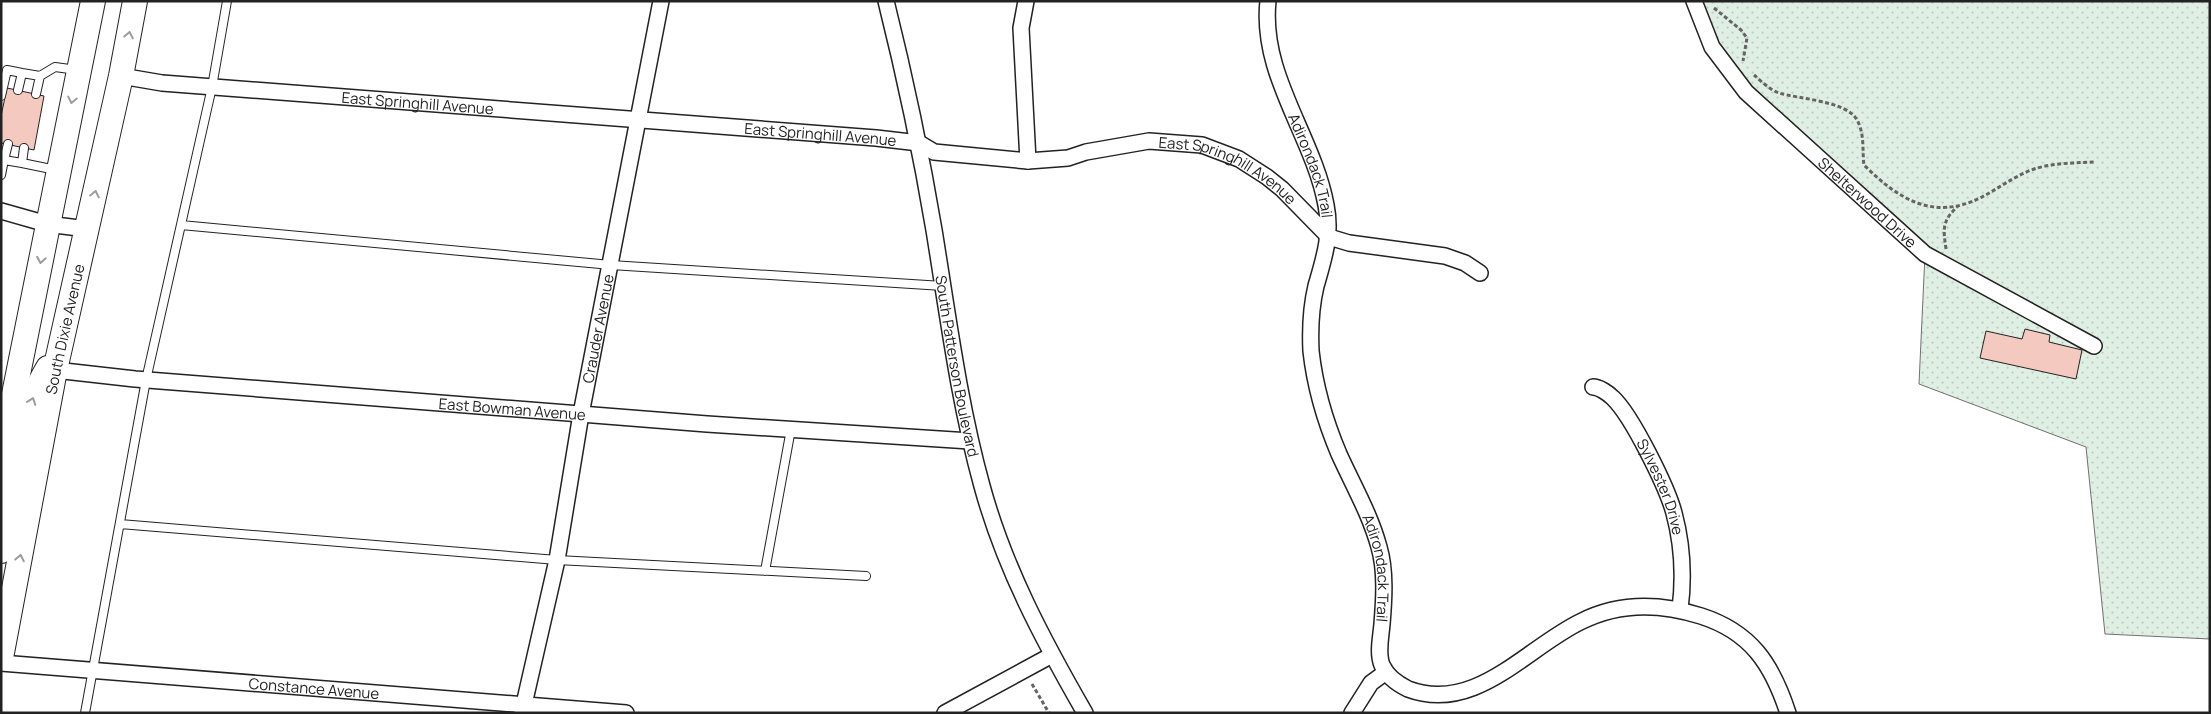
<svg xmlns="http://www.w3.org/2000/svg" width="2211" height="714" viewBox="0 0 2211 714" font-family="Manrope,sans-serif">
  <style>
    .grass { fill: url(#grass-dots); stroke: #6f6f6f }
    .building { fill: #f3c9c0; stroke: #222 }
    .lines { fill: none; stroke-linecap: round; stroke-linejoin: round }
    .service-casing { stroke: #222; stroke-width: 10 }
    .minor-casing { stroke: #222; stroke-width: 18 }
    .primary-casing { stroke: #222; stroke-width: 26 }
    .path { stroke: #646464; stroke-width: 3; stroke-dasharray: 4 2.5; stroke-linecap: butt }
    .service { stroke: #fff; stroke-width: 8 }
    .minor { stroke: #fff; stroke-width: 15 }
    .primary { stroke: #fff; stroke-width: 24 }
    .oneway { stroke: #9c9c9c }
    .labels { text-anchor: middle; dominant-baseline: central; stroke-width: 4; stroke-linejoin: round; paint-order: stroke }
    .street-label { font-size: 15px; fill: #222; stroke: #fff }
  </style>
  <defs>
    <pattern id="grass-dots" width="8" height="8" patternUnits="userSpaceOnUse" patternTransform="scale(1.25)"><rect width="8" height="8" fill="#e0efe3"/><path d="M2 2h.1M6 6h.1" fill="none" stroke="#c0cdc2" stroke-width="1.8" stroke-linecap="round"/></pattern>
  </defs>
  <rect width="100%" height="100%" fill="#fff"/>
  <path class="grass" d="M1694,1h516v638l-105,-5 -19,-187 -167,-63 6,-130 -179,-162z"/>
  <path class="building" d="M7,88l37,8 -10,54 -33,-7v-27z
    M2025,329l25,6 -1,7 33,8 -6,29 -96,-21 6,-27 36,8z"/>
  <g class="lines">
    <g class="service-casing">
      <path id="service" d="M18,90l4,-17 18,3
        M36,94l4,-18 15,-9 22,3
        M1,96l6,-26 15,3
        M8,144l-4,16 18,3
        M24,148l-2,15 34,7
        M1,159l3,1 -3,15
        M181,225l430,40 332,21
        M120,524l437,36 309,16
        M765,571l26,-142
        M85,713l61,-333 66,-293 15,-86"/>
    </g>
    <g class="minor-casing">
      <g id="minor">
        <path id="s1" d="M886,1c19,76 35,152 48,229 14,86 25,173 48,256 22,81 61,154 103,227"/>
        <path d="M1026,1l-5,27 7,133"/>
        <path id="s2" d="M1268,1c-8,74 45,134 58,204 6,30 -2,53 -10,81 -5,21 -6,44 -5,65 4,36 14,70 28,103 14,31 31,60 40,93 7,24 5,53 3,77 -1,13 -5,29 0,41 5,12 16,19 26,24 67,25 117,-40 172,-67 39,-20 80,-19 121,-6 50,16 71,48 87,97"/>
        <path id="s3" d="M1694,1l18,46 34,45 179,162 169,92"/>
        <path id="s4" d="M121,76l41,7 714,55 43,5 15,9 94,9 40,-3 18,-6 63,-11 53,4 37,14 28,18 15,12 47,48 20,6 96,13 20,7 15,10"/>
        <path d="M1,211l46,13 40,5"/>
        <path id="s5" d="M55,370l80,9 572,45 263,17"/>
        <path id="s6" d="M1593,387c6,0 15,6 20,11 19,18 54,89 61,115 8,30 10,65 6,96"/>
        <path id="s7" d="M1,663l625,50"/>
        <path id="s8" d="M522,713l35,-153 24,-146 80,-413"/>
        <path d="M945,713l107,-58"/>
        <path d="M1352,713l19,-30 15,-11"/>
      </g>
    </g>
    <g class="primary-casing">
      <g id="primary">
        <path d="M1,459l92,-458"/>
        <path d="M1,551c9,-60 16,-132 47,-183"/>
        <path id="s9" d="M1,658l54,-288 66,-294 14,-75"/>
      </g>
    </g>
    <path class="path" d="M1714,8l27,22 6,8 -4,23
      M1754,75c7,6 16,15 25,18 20,6 68,8 78,27 8,14 5,31 7,45 34,34 69,56 116,33 18,-9 34,-22 54,-29 19,-6 40,-6 60,-7
      M1946,249c-3,-21 -4,-28 12,-43
      M1032,684l17,29"/>
    <use href="#service" class="service"/>
    <use href="#minor" class="minor"/>
    <use href="#primary" class="primary"/>
  </g>
  <defs><path id="oneway-chevron" d="M-2-3.5L2.5 0L-2 3.5" fill="none" stroke-width="1.6" stroke-linecap="round" stroke-linejoin="round" transform="scale(1.25)"/></defs>
  <g class="oneway">
    <use href="#oneway-chevron" transform="translate(129 35) rotate(-79)"/>
    <use href="#oneway-chevron" transform="translate(72 100) rotate(102)"/>
    <use href="#oneway-chevron" transform="translate(95 194) rotate(-78)"/>
    <use href="#oneway-chevron" transform="translate(41 260) rotate(100)"/>
    <use href="#oneway-chevron" transform="translate(32 401) rotate(-70)"/>
    <use href="#oneway-chevron" transform="translate(20 558) rotate(-79)"/>
  </g>
  <g class="labels">
    <g class="street-label">
      <text stroke="none"><textPath href="#s4" startOffset="298">East Springhill Avenue</textPath></text>
      <text stroke="none"><textPath href="#s4" startOffset="702">East Springhill Avenue</textPath></text>
      <text stroke="none"><textPath href="#s2" startOffset="172">Adirondack Trail</textPath></text>
      <text stroke="none"><textPath href="#s4" startOffset="1122">East Springhill Avenue</textPath></text>
      <text stroke="none"><textPath href="#s3" startOffset="270">Shelterwood Drive</textPath></text>
      <text stroke="none"><textPath href="#s8" startOffset="392">Crauder Avenue</textPath></text>
      <text stroke="none"><textPath href="#s9" startOffset="335">South Dixie Avenue</textPath></text>
      <text stroke="none"><textPath href="#s1" startOffset="372">South Patterson Boulevard</textPath></text>
      <text stroke="none"><textPath href="#s5" startOffset="459">East Bowman Avenue</textPath></text>
      <text stroke="none"><textPath href="#s6" startOffset="125">Sylvester Drive</textPath></text>
      <text stroke="none"><textPath href="#s2" startOffset="591">Adirondack Trail</textPath></text>
      <text stroke="none"><textPath href="#s7" startOffset="314">Constance Avenue</textPath></text>
    </g>
  </g>
  <rect width="2211" height="714" fill="none" stroke="#222222" stroke-width="5"/>
</svg>
